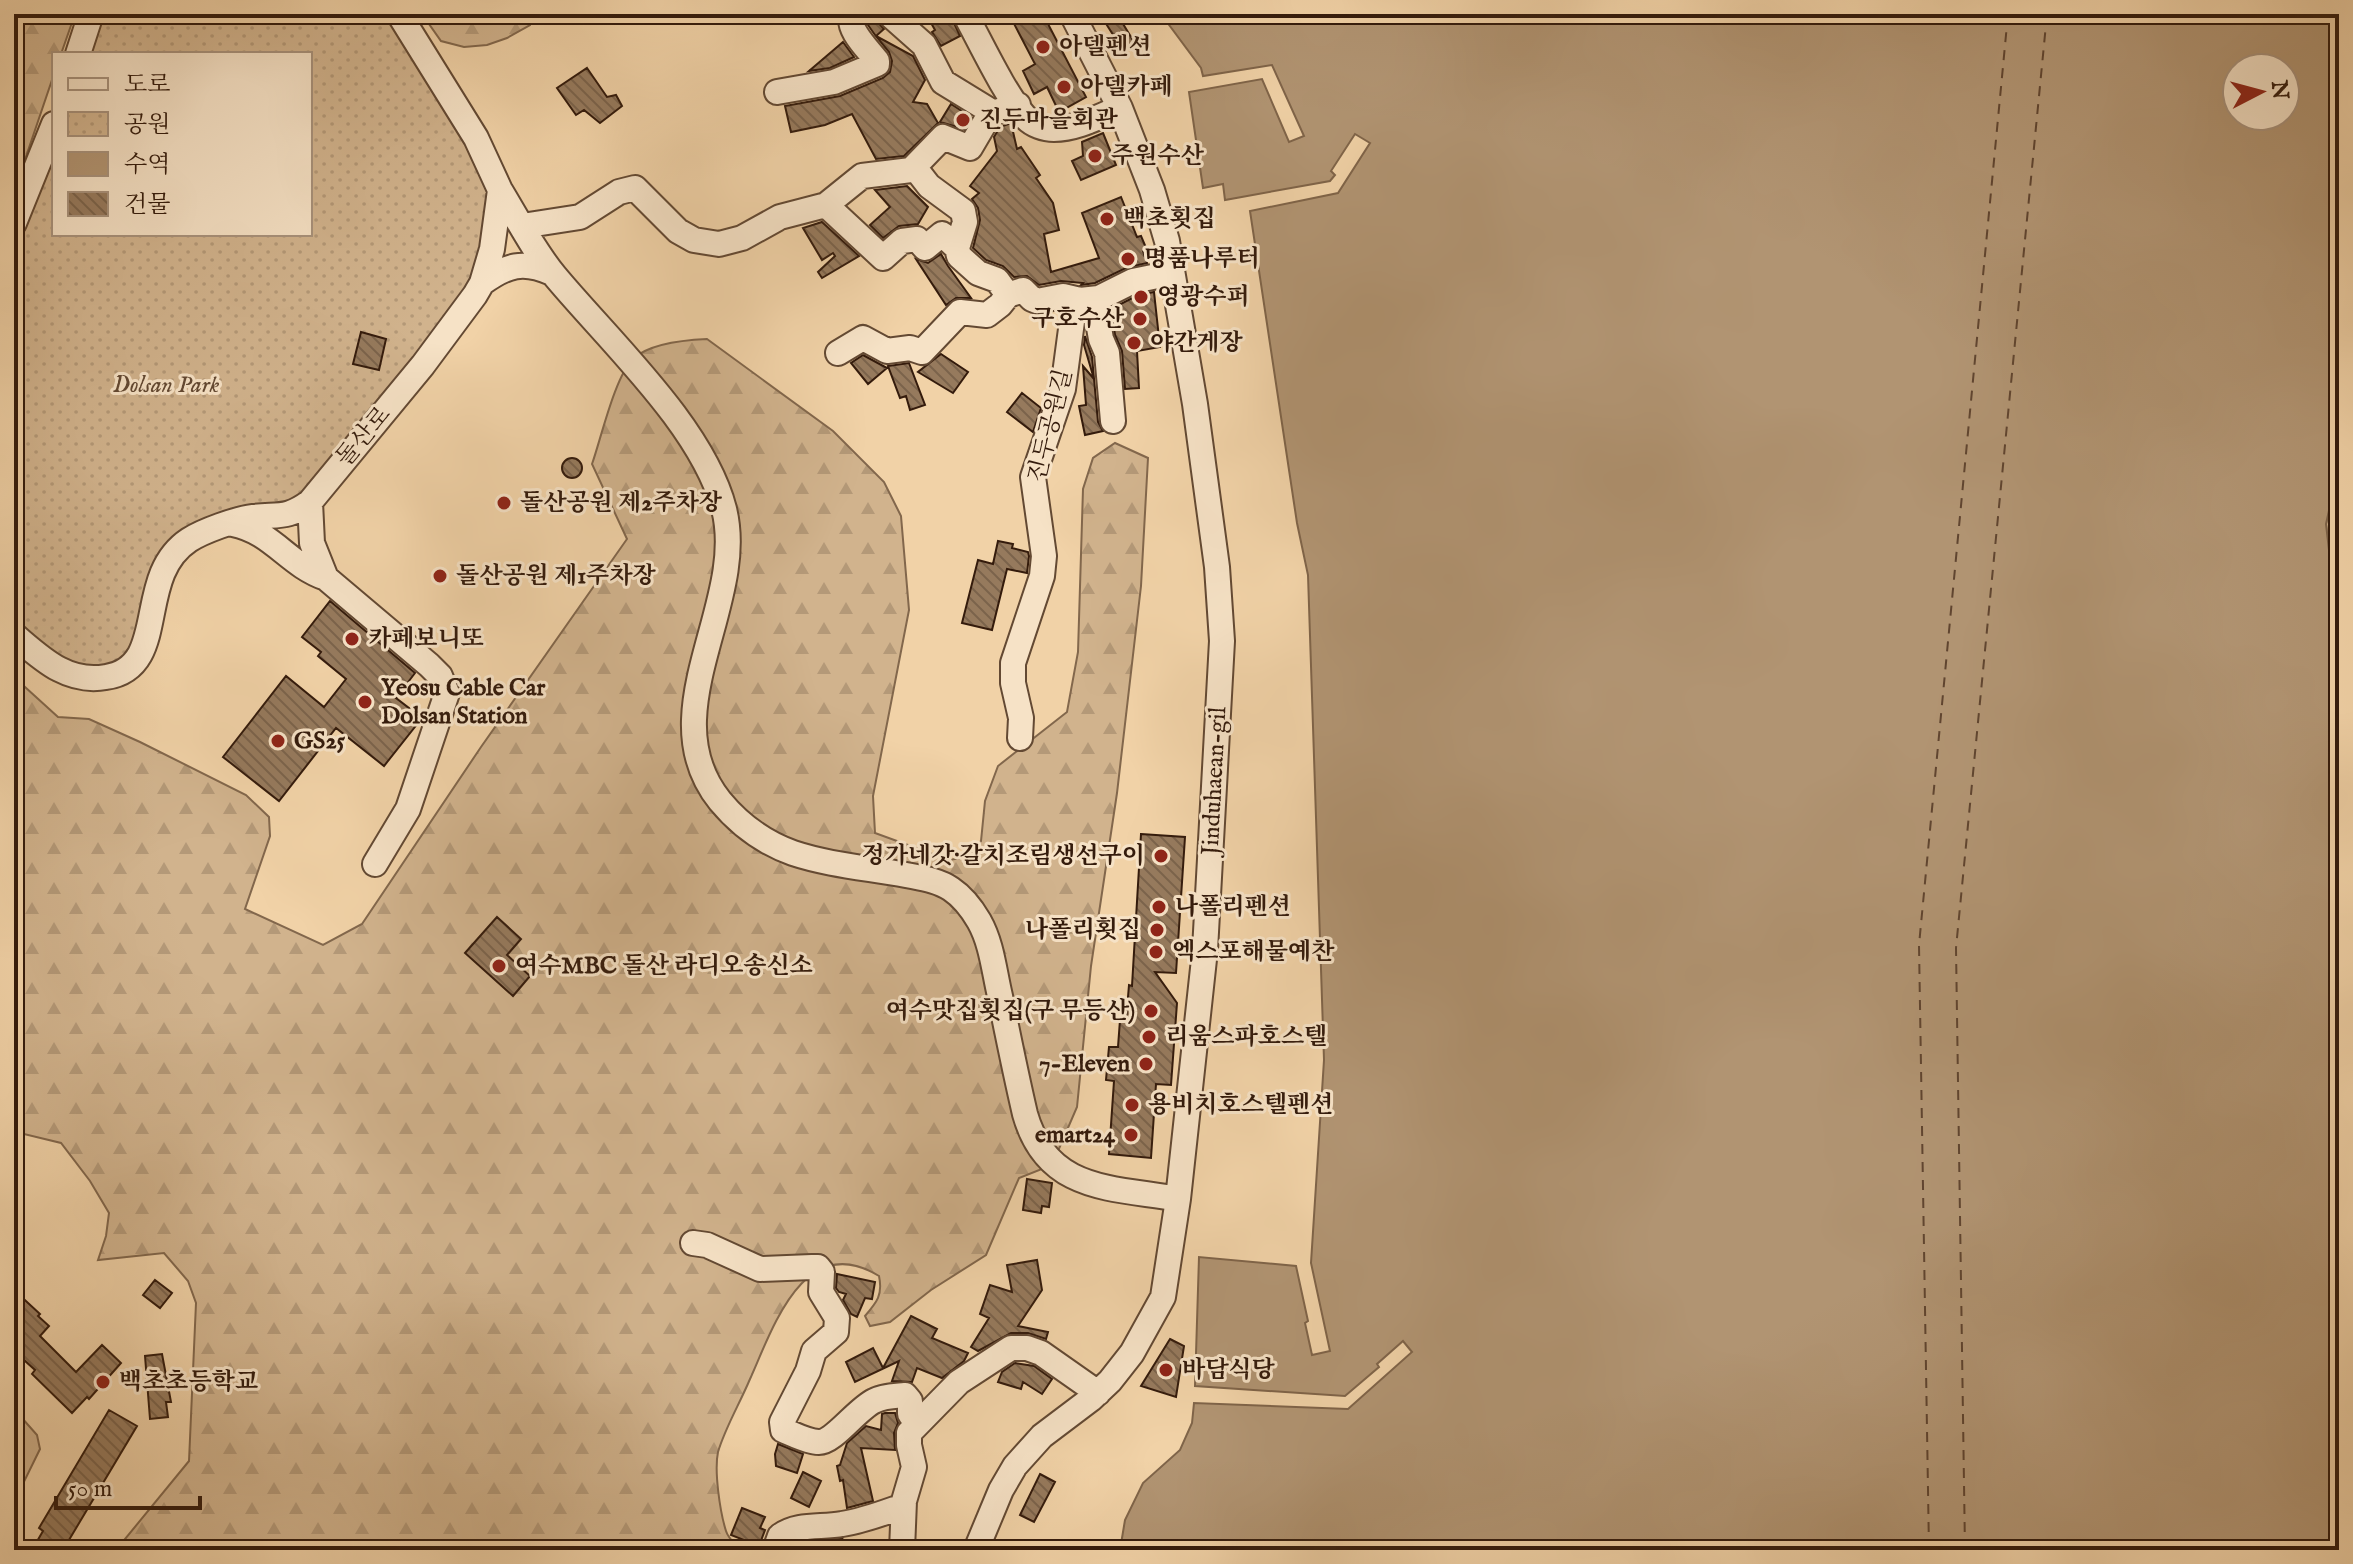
<svg xmlns="http://www.w3.org/2000/svg" width="2353" height="1564" viewBox="0 0 2353 1564" font-family="'IM FELL English','Noto Serif KR',serif">
  <style>
    .forest { fill: url(#forest-firs); stroke: #82674c; stroke-width: 2 }
    .park { fill: url(#park-dots); stroke: #82674c; stroke-width: 2 }
    .garden { fill: #d1b38d; stroke: #82674c; stroke-width: 2 }
    .water { fill: #b19472; stroke: #7f6449; stroke-width: 2; fill-rule: evenodd }
    .lines { fill: none; stroke-linecap: round; stroke-linejoin: round }
    .ferry { stroke: #604530; stroke-width: 2; stroke-dasharray: 10 8; stroke-linecap: butt }
    .building { fill: url(#building-back-hatch); stroke: #341b0c; stroke-width: 2 }
    .minor-casing { stroke: #634933; stroke-width: 28 }
    .minor { stroke: #f6e2c6; stroke-width: 24 }
    .poi-dot { fill: #8f2418; stroke: #f6e2c6; stroke-width: 3 }
    .labels { text-anchor: middle; dominant-baseline: central; stroke-width: 6; stroke-linejoin: round; paint-order: stroke }
    .poi-label { font-size: 24px; font-weight: bold; fill: #341b0c; stroke: #f6e2c6; text-anchor: start }
    .park-label { font-size: 24px; font-style: italic; fill: #634933; stroke: #f6e2c6 }
    .street-label { font-size: 24px; fill: #341b0c; stroke: #f6e2c6 }
  </style>
  <defs>
    <pattern id="forest-firs" width="22" height="20" patternUnits="userSpaceOnUse" patternTransform="scale(2)"><rect width="22" height="20" fill="#d1b38d"/><path d="M5 1l3.5 6h-7zM16 11l3.5 6h-7z" fill="#b49978"/></pattern>
    <pattern id="park-dots" width="8" height="8" patternUnits="userSpaceOnUse" patternTransform="scale(2)"><rect width="8" height="8" fill="#d1b38d"/><path d="M2 2h.1M6 6h.1" fill="none" stroke="#b49978" stroke-width="1.8" stroke-linecap="round"/></pattern>
    <pattern id="building-back-hatch" width="6" height="6" patternUnits="userSpaceOnUse" patternTransform="scale(2)"><rect width="6" height="6" fill="#967a5d"/><path d="M-1 5l2 2M0 0l6 6M5-1l2 2" fill="none" stroke="#7b634b"/></pattern>
  </defs>
  <rect width="100%" height="100%" fill="#f1d2a7"/>
  <filter id="stains"><feTurbulence type="fractalNoise" baseFrequency=".0025" numOctaves="4"/><feColorMatrix values="0 0 0 0 .2 0 0 0 0 .09 0 0 0 0 .02 0 0 0 .5 -.17"/></filter>
  <radialGradient id="worn" r=".72"><stop offset=".6" stop-color="#630" stop-opacity="0"/><stop offset="1" stop-color="#630" stop-opacity=".3"/></radialGradient>
  <path class="forest" d="M14,14h61l-14,40h-7v20l-40,118z
    M422,14h110l-2,11 -23,13 -20,7 -23,2 -23,-6z
    M707,339l126,92 51,51 17,34 8,94 -36,186 2,37 74,27 18,-3 14,-16 4,-40 13,-35 69,-54 11,-60 5,-163 10,-31 22,-15 33,15 -7,128 -24,207 -26,173 -14,141 -25,58 -33,13 -33,77 -55,35 -41,32 -20,4 -5,-10c12,-14 18,-21 14,-40 -75,-46 -106,52 -129,103 -10,24 -25,49 -32,73 -4,19 2,60 8,79 2,7 9,13 14,19h-624l73,-89 7,-158 -8,-22 -24,-28 -66,7 8,-24 3,-23 -19,-32 -29,-38 -41,-10 -6,3v-459l44,40 31,2 51,23 106,53 23,22 1,19 -25,73 78,36 39,-21 119,-177 146,-208 -35,-75c9,-25 23,-89 42,-106 17,-15 51,-18 73,-19z"/>
  <path class="park" d="M90,14h309l95,159 -9,101 -175,228 -120,37 -43,100 -49,40 -84,-44v-412l40,-100v111h256v-180h-233z
    M2339,479v183l-4,-7 4,-84 -10,-21 -3,-26 6,-27z"/>
  <path class="garden" d="M14,1409l23,26 3,14 -23,47 -3,1z"/>
  <path class="water" d="M1161,14h1178v137l-3,35 3,36v257l-7,18 -6,27 3,26 10,21 -4,83 4,8v888h-1219l5,-30 18,-37 37,-33 12,-27 2,-20 154,6 64,-57 -9,-11 -26,23 2,3 -34,29 -150,-10 4,-129 97,9 12,55 -3,2 7,32 18,-4 -19,-88 13,-203 -16,-485 -11,-52 -47,-312 88,-18 32,-50 -15,-9 -24,37 4,4 -5,6 -105,19 -2,-16 -20,4 -14,-96 73,-13 27,63 15,-6 -32,-71 -69,11 -2,-8zM2237,68h48v48h-48z"/>
  <g class="lines">
    <path class="ferry" d="M1929,1550l-10,-605 89,-931
      M1965,1550l-9,-602 91,-934"/>
  </g>
  <path class="building" d="M867,14h7l1,5 9,10 -8,7 37,20 12,24 -12,22 14,2 11,19 -34,33 -28,3 -24,-45 -27,11 -34,7 -6,-26 55,-10 43,-18 7,-6 2,-11 -3,-9 -14,-17 -7,-10z
    M926,14h24l10,22 -19,10 -9,-14 3,-2z
    M1009,14h28l7,10 3,-2 39,75 -27,15 -12,-25 -13,7 -11,-23 12,-7z
    M1117,14l17,28 -12,7 -17,-27z
    M843,42l11,15 -24,11 -21,3z
    M587,68l20,29 9,-2 6,11 -22,17 -16,-13 -8,5 -19,-27z
    M951,104l20,13 -7,12 -24,-7z
    M1011,123l6,26 4,-2 19,28 -4,3 17,25 6,27 -15,4 7,38 48,-14 -17,-45 39,-16 16,40 4,-1 6,14 -4,1 4,12 -21,5 -31,15 -14,2 2,-2 -22,-2 -22,4 -12,-9 -13,1 -11,-11 -17,-6 -13,-12 7,-28 -2,-12 -6,-9 7,-6 -9,-7 27,-35 -3,-14 6,-10z
    M1103,133l13,32 -35,15 -9,-19 11,-5 -1,-14z
    M907,186l21,21 -10,17 -19,2 -16,12 -13,-13 20,-18 -15,-17z
    M822,222l37,34 -37,22 -4,-6 17,-16 -2,-3 -11,7 -19,-32z
    M941,254l7,12 23,32h-15l-10,7 -30,-46 12,4z
    M1154,292l6,55 -23,4 2,37 -14,1 -3,-38 -7,-16 -4,-26 27,-14z
    M361,332l25,7 -7,31 -26,-6z
    M1085,336l7,21 6,65 5,9 -18,4 -6,-29 7,-1 -3,-39 11,13 -10,-34z
    M941,354l27,18 -15,21 -35,-21z
    M863,355l24,13 -19,16 -17,-21z
    M909,363l16,42 -15,5 -4,-14 -6,2 -12,-32z
    M1022,393l19,15 -8,24 -26,-20z
    M562 468a10 10 0 1 1 20 0a10 10 0 1 1-20 0Z
    M998,541l15,3 -1,4 16,4 1,4 -2,17 -20,-4 -15,61 -30,-7 16,-63 15,4z
    M330,601l85,72 -19,25 26,20 -38,48 -48,-38 -57,73 -56,-44 63,-81 38,31 22,-28 -28,-23 3,-4 -19,-15z
    M1141,834l44,3 -9,136 -21,-1 22,31 -6,82 -15,-1 -5,74 -42,-4 5,-73 -8,-1 3,-33h9l2,-27 6,1 3,-36 3,1z
    M497,917l24,22 -14,16 23,21 -17,20 -48,-43z
    M1027,1179l25,4 -3,24 -7,-1 -1,7 -18,-3z
    M1037,1260l5,30 -24,36 30,6 -2,7 -18,-6h-17l-33,18 -7,-4 18,-29 -9,-4 10,-29 22,7 -5,-27z
    M837,1274l38,8 -3,17 -7,-1 -8,19 -6,-3 -8,-14 3,-6 -7,-2 -3,-4z
    M155,1280l17,13 -12,15 -17,-13z
    M14,1290l26,24 -2,2 11,10 -9,10 36,36 26,-27 19,18 -32,36 -2,-2 -15,16 -40,-39 3,-4 -21,-19z
    M911,1316l26,13 -5,9 36,15 -4,8 -22,17 -25,-10 -5,14 -20,-1 7,-20 -44,21 -9,-20 27,-14 10,20z
    M1170,1339l14,7 -8,51 -35,-11z
    M162,1354l9,48h-5l2,15 -18,2 -5,-63z
    M1015,1363l19,3 18,13 -10,15 -19,-12 -2,7 -23,-7 4,-10z
    M109,1410l28,16 -74,124h-31l11,-19 -4,-3z
    M885,1413h10l3,10 -4,10 1,17 -34,-2 12,53 -26,7 -4,-28 -3,1 -3,-15 3,-1 7,-22 19,-17 15,4 1,-16z
    M778,1444l25,10 -6,19 -21,-7 -1,-12z
    M803,1472l18,9 -12,26 -18,-9z
    M1040,1474l15,8 -21,40 -14,-7z
    M742,1508l23,9 -5,11 5,2 -6,16 -28,-11z
    M842,1539l-6,11h-24l5,-9z"/>
  <g class="lines">
    <g class="minor-casing">
      <path id="minor" d="M889,14l35,31 19,37 49,30
        M965,14c16,29 40,81 61,104 7,7 18,11 28,11 23,0 46,-13 66,-21
        M78,54l13,-40
        M777,92l57,-10 43,-18v-3c-9,-12 -31,-32 -25,-47
        M915,168l14,18 34,25 2,11 -8,26 2,8 19,17 19,7 11,15 15,-5 9,9 5,2 26,-5 17,4 19,-2 34,-17 39,-8
        M500,190c17,28 34,61 55,86 54,65 148,151 169,233 24,95 -75,204 -4,292 19,23 45,42 73,52 36,12 76,15 113,22 15,3 32,5 45,14 12,8 21,20 28,32 13,23 15,50 21,75 8,40 16,79 25,118 22,78 86,73 153,85
        M826,205l57,53 19,-17 15,-2 8,9 17,-14 15,14
        M14,223l40,-99
        M522,226l58,-9 39,-25 16,-4 43,43 16,9 25,4 23,-6 38,-21 46,-12 36,-29 49,-6 32,-33 27,11 20,-34 28,-9
        M482,283c25,-18 41,-23 70,-10
        M1094,299l7,40 6,14 6,68
        M838,353l25,-15 24,13 23,-3 12,4 38,-40 27,3 13,-10 8,-10
        M233,524c40,8 55,41 93,54l-14,-35 -2,-41
        M326,578l103,87 11,11 7,17 -39,116 -33,55
        M14,635c27,23 53,49 92,42 65,-10 27,-100 83,-137 14,-9 47,-21 64,-23 26,-3 34,2 57,-15l113,-137 52,-70 7,-12 10,-34 8,-59 -24,-52 -77,-124
        M1020,738l1,-20 -8,-35v-20l29,-87 2,-20 -11,-79 30,-88 12,-90
        M693,1243l14,2 53,24 52,-2h6l4,5 -1,20 16,26 -1,14 -22,19 -6,20 -26,51 1,8c10,4 25,12 36,12 15,0 38,-33 55,-41 9,-5 21,-5 31,-6l5,6v13l8,9
        M775,1550l5,-14c18,-13 41,-8 62,-12 21,-3 41,-11 61,-18
        M902,1550l2,-49 10,-34 -5,-22v-12l50,-51 52,-34h16l14,5 57,40
        M976,1550l25,-60 14,-24 27,-30 49,-37 19,-18 22,-28 31,-56 15,-98 27,-249 17,-309 -5,-74 -22,-163 -28,-163 -15,-51 -32,-82 -48,-94"/>
    </g>
    <use href="#minor" class="minor"/>
  </g>
  <g class="poi-dot">
    <circle cx="1043" cy="47" r="8"/>
    <circle cx="1064" cy="87" r="8"/>
    <circle cx="963" cy="120" r="8"/>
    <circle cx="1095" cy="156" r="8"/>
    <circle cx="1107" cy="219" r="8"/>
    <circle cx="1128" cy="259" r="8"/>
    <circle cx="1141" cy="297" r="8"/>
    <circle cx="1140" cy="319" r="8"/>
    <circle cx="1134" cy="343" r="8"/>
    <circle cx="504" cy="503" r="8"/>
    <circle cx="440" cy="576" r="8"/>
    <circle cx="352" cy="639" r="8"/>
    <circle cx="365" cy="702" r="8"/>
    <circle cx="278" cy="741" r="8"/>
    <circle cx="1161" cy="856" r="8"/>
    <circle cx="1159" cy="907" r="8"/>
    <circle cx="1157" cy="930" r="8"/>
    <circle cx="1156" cy="952" r="8"/>
    <circle cx="499" cy="966" r="8"/>
    <circle cx="1151" cy="1011" r="8"/>
    <circle cx="1149" cy="1037" r="8"/>
    <circle cx="1146" cy="1064" r="8"/>
    <circle cx="1132" cy="1105" r="8"/>
    <circle cx="1131" cy="1135" r="8"/>
    <circle cx="1166" cy="1370" r="8"/>
    <circle cx="103" cy="1382" r="8"/>
  </g>
  <g class="labels">
    <g class="poi-label">
      <text x="1059" y="47">아델펜션</text>
      <text x="1080" y="87">아델카페</text>
      <text x="979" y="120">진두마을회관</text>
      <text x="1111" y="156">주원수산</text>
      <text x="1123" y="219">백초횟집</text>
      <text x="1144" y="259">명품나루터</text>
      <text x="1157" y="297">영광수퍼</text>
      <text x="1124" y="319" text-anchor="end">구호수산</text>
      <text x="1150" y="343">야간게장</text>
      <text x="520" y="503">돌산공원 제2주차장</text>
      <text x="456" y="576">돌산공원 제1주차장</text>
      <text x="368" y="639">카페보니또</text>
      <text x="381" y="688">Yeosu Cable Car<tspan x="381" dy="28">Dolsan Station</tspan></text>
      <text x="294" y="741">GS25</text>
      <text x="1145" y="856" text-anchor="end">정가네갓·갈치조림생선구이</text>
      <text x="1175" y="907">나폴리펜션</text>
      <text x="1141" y="930" text-anchor="end">나폴리횟집</text>
      <text x="1172" y="952">엑스포해물예찬</text>
      <text x="515" y="966">여수MBC 돌산 라디오송신소</text>
      <text x="1135" y="1011" text-anchor="end">여수맛집횟집(구 무등산)</text>
      <text x="1165" y="1037">리움스파호스텔</text>
      <text x="1130" y="1064" text-anchor="end">7-Eleven</text>
      <text x="1148" y="1105">용비치호스텔펜션</text>
      <text x="1115" y="1135" text-anchor="end">emart24</text>
      <text x="1182" y="1370">바담식당</text>
      <text x="119" y="1382">백초초등학교</text>
    </g>
    <g class="park-label">
      <text x="166" y="385">Dolsan Park</text>
    </g>
    <g class="street-label">
      <text transform="translate(1051 426) rotate(-76)">진두공원길</text>
      <text transform="translate(364 437) rotate(-50)">돌산로</text>
      <text transform="translate(1215 781) rotate(-87)">Jinduhaean-gil</text>
    </g>
  </g>
  <rect width="2353" height="1564" fill="none" stroke="#f1d2a7" stroke-width="48"/>
  <rect x="16" y="16" width="2321" height="1532" fill="none" stroke="#341b0c" stroke-width="4"/>
  <rect x="24" y="24" width="2305" height="1516" fill="none" stroke="#341b0c" stroke-width="2"/>
  <rect x="52" y="52" width="260" height="184" fill="#f6e2c6" stroke="#a8927c" stroke-width="2"/>
  <rect x="68" y="78" width="40" height="12" fill="#f6e2c6" stroke="#a8927c" stroke-width="2"/>
  <text x="124" y="92" font-size="24" fill="#341b0c">도로</text>
  <rect x="68" y="112" width="40" height="24" fill="url(#park-dots)" stroke="#a8927c" stroke-width="2"/>
  <text x="124" y="132" font-size="24" fill="#341b0c">공원</text>
  <rect x="68" y="152" width="40" height="24" fill="#b19472" stroke="#a8927c" stroke-width="2"/>
  <text x="124" y="172" font-size="24" fill="#341b0c">수역</text>
  <rect x="68" y="192" width="40" height="24" fill="url(#building-back-hatch)" stroke="#a8927c" stroke-width="2"/>
  <text x="124" y="212" font-size="24" fill="#341b0c">건물</text>
  <g transform="translate(2261 92) rotate(84)"><circle r="38" fill="#f6e2c6" stroke="#a8927c" stroke-width="2"/>
  <path d="M0-6L14 30L0 20L-14 30Z" fill="#8f2418"/>
  <text y="-12" font-size="22" font-weight="bold" text-anchor="middle" fill="#341b0c">N</text>
  </g>
  <path d="M56 1496v12h144v-12" fill="none" stroke="#341b0c" stroke-width="4"/>
  <text x="68" y="1496" font-size="24" fill="#341b0c" stroke="#f6e2c6" stroke-width="6" paint-order="stroke">50 m</text>
  <rect width="100%" height="100%" filter="url(#stains)"/>
  <rect width="100%" height="100%" fill="url(#worn)"/>
</svg>
